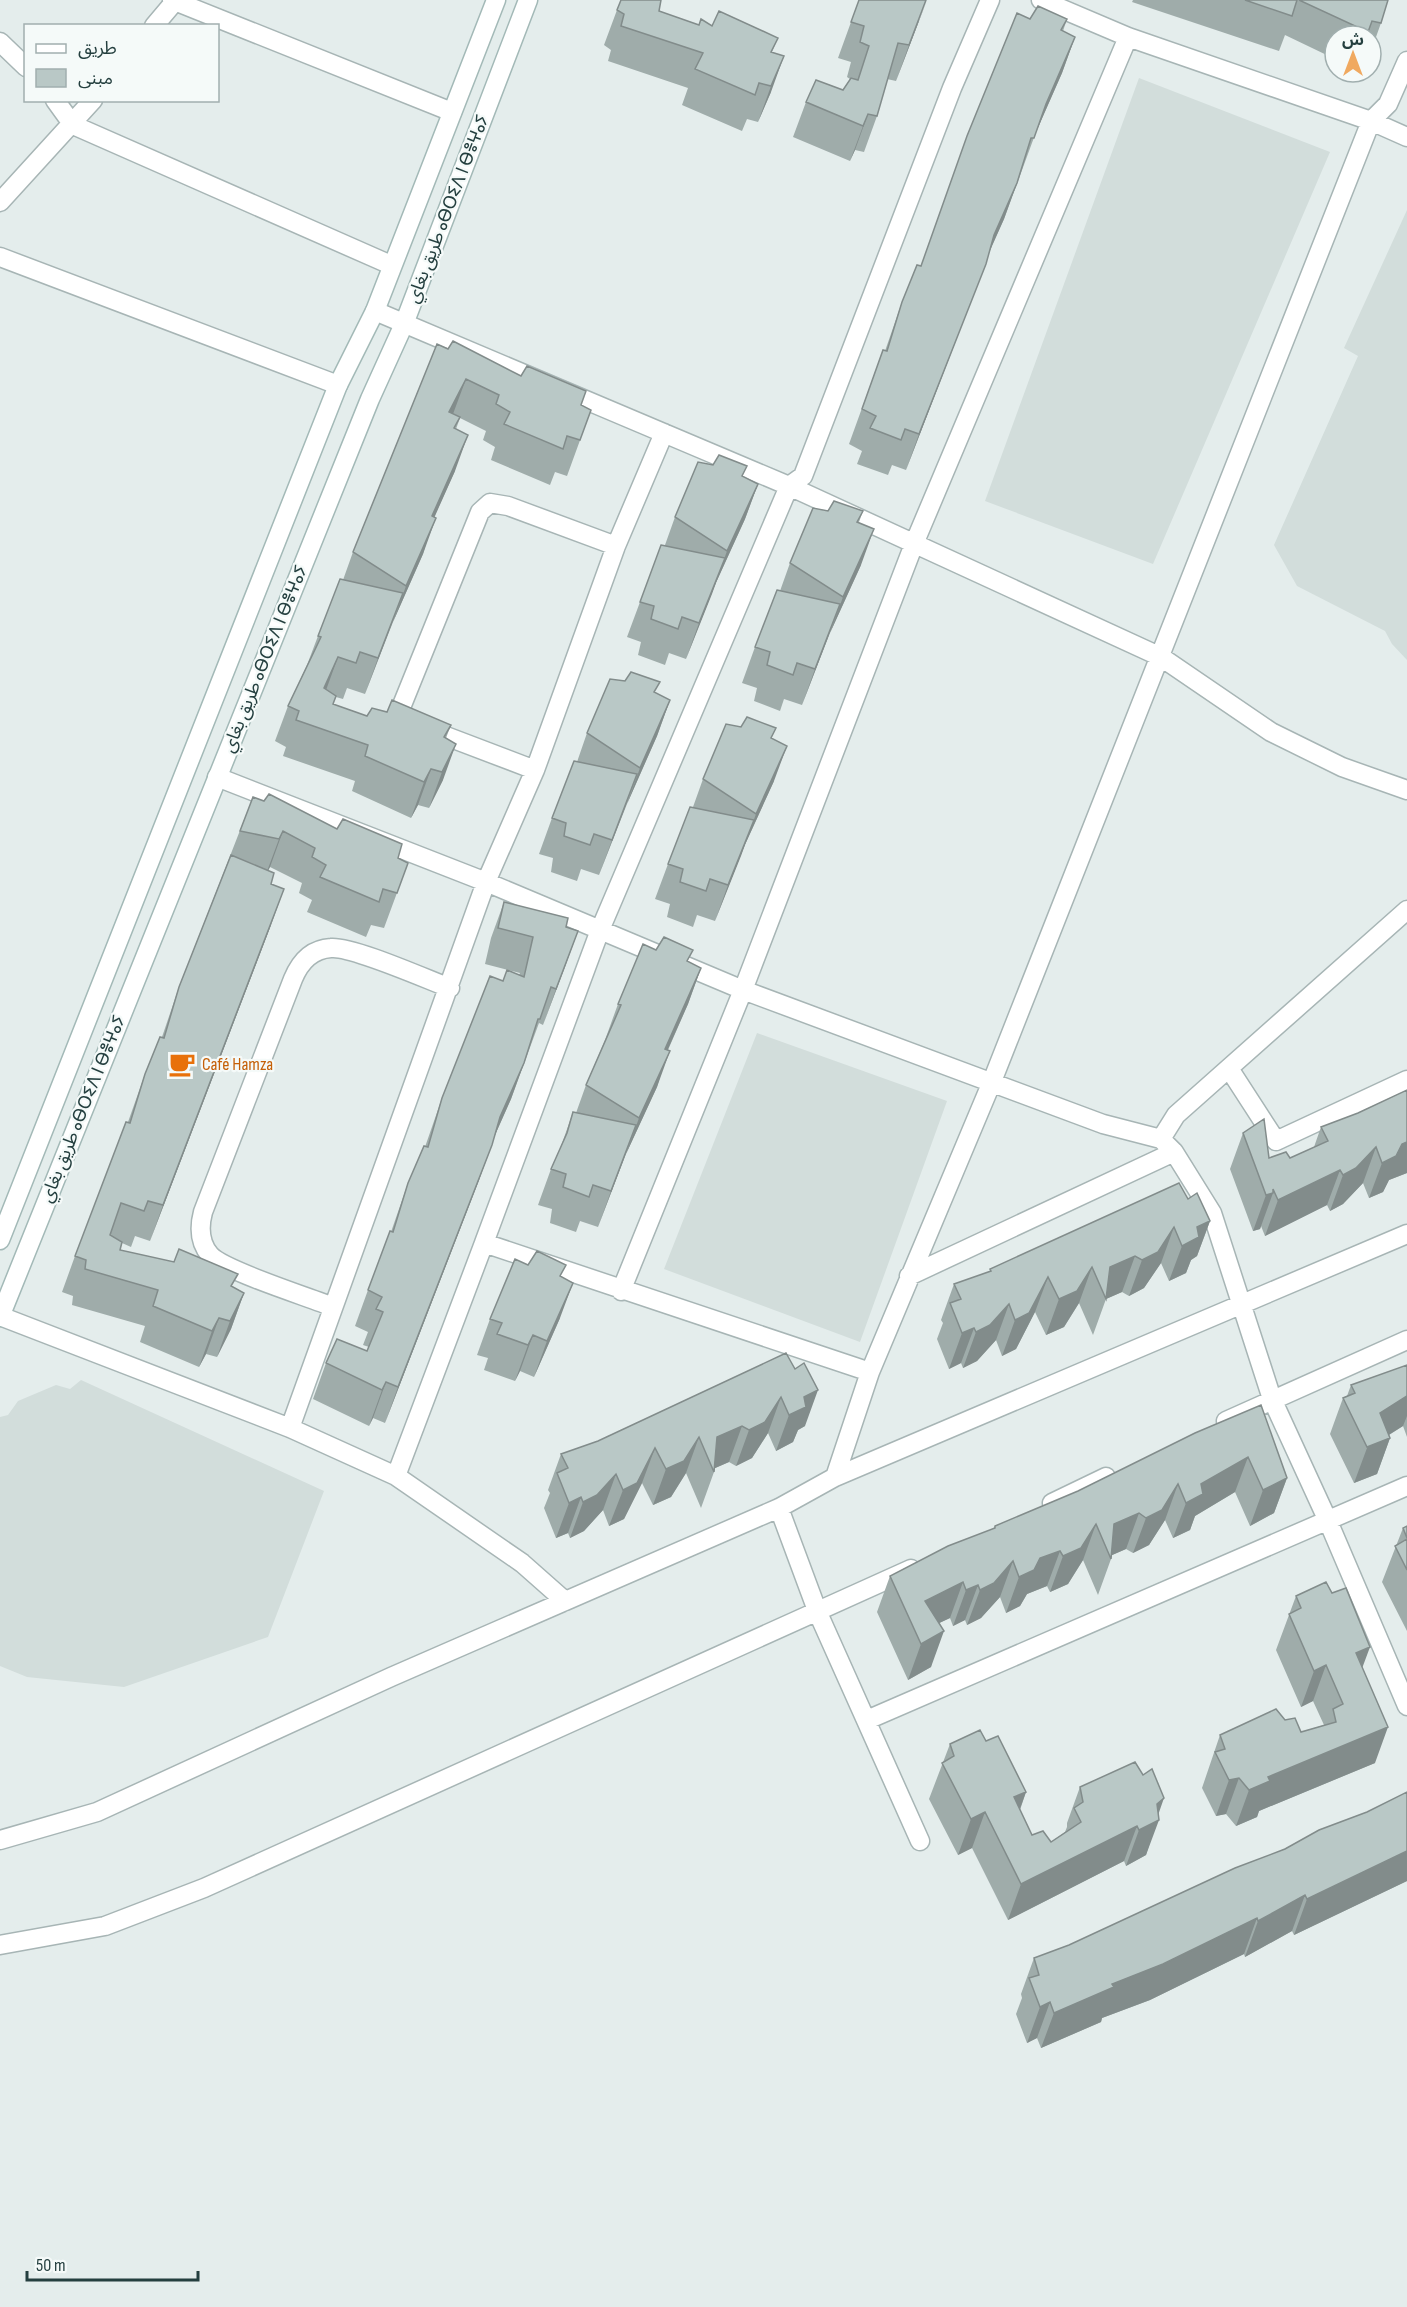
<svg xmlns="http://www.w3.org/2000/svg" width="1407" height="2307" viewBox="0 0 1407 2307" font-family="'Sofia Sans Condensed','Noto Sans Arabic','Noto Sans Tifinagh',sans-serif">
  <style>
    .built { fill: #d2dddb }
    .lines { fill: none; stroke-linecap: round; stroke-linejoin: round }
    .street-casing { stroke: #a7b5b5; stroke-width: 21 }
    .secondary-casing { stroke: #a3b9b7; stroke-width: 21 }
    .street { stroke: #fff; stroke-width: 18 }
    .secondary { stroke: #fff; stroke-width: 18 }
    .wall { fill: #9facaa }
    .shaded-wall { fill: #828c8b }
    .building { fill: #b9c8c6; stroke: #828c8b; stroke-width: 1.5 }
    .labels { text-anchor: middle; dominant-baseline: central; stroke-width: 4.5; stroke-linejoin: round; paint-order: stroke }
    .street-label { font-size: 18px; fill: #243f3f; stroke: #f5faf9 }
    .food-label { font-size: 18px; fill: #c56008; stroke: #f5faf9; text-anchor: start }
  </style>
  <rect width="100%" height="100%" fill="#e4edec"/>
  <path class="built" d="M1139,78l191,74 -177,412 -168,-63z
    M1407,210v450l-15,-16 -7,-13 -88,-45 -23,-41 84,-189 -14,-8z
    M757,1033l190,68 -87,241 -196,-73z
    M81,1380l243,111 -56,146 -144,50 -97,-10 -27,-11v-249l8,-2 10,-14 38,-16 14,4z"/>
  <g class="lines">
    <g class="street-casing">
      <path id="street" d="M172,0l280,112
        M1041,0l87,37 243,84 36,16
        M154,26l22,-26
        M0,42l26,25
        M55,100l18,25 318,140
        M0,202l93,-102
        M0,257l338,128
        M375,311l414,175 372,171 110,75 71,35 65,23
        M535,770l-113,-43 -24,-12 82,-203 10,-9 18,3 108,40
        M217,777l269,105 257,108 360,134 58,15 13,13 38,61 60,186 56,122 79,185
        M1230,1070l46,71 131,-61
        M1161,1139l15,-24 231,-205
        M484,1243l116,-313 189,-444 14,-10 149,-388 38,-88
        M909,1276l265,-124
        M621,1291l122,-301 171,-446 214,-507
        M333,1307c-24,-10 -109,-36 -123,-52 -11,-13 -11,-28 -7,-43l90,-233c7,-17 19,-30 38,-31 21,-2 95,31 119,40
        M0,1316l290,112 106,48 126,87 43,38
        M1226,1421l181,-81
        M290,1428l196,-546 49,-112 81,-224 48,-113
        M396,1476l88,-233 386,129
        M835,1477l35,-105 121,-288 380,-963 17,-17 19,-43
        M1052,1503l54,-26
        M779,1508l39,105 102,228
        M867,1720l540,-234
        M0,1840l97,-28 294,-135 388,-169 56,-31 572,-243
        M0,1945l105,-19 99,-38 707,-319"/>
    </g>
    <g class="secondary-casing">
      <path id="secondary" d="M0,1240l338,-855 37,-74 121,-311
        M0,1317l370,-918 34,-75 124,-324"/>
    </g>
    <use href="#street" class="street"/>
    <use href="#secondary" class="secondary"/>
  </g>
  <path class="wall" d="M859,0l60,21 -23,60 -9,-2 -10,37 -13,36 -9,-2 -5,11 -57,-24 13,-35 37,-12 7,-11 -3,-2 4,-15 -13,-4z
    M1133,0h255l-7,23 -10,28v-15h-36v23l-50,-24 -6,16 -147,-49z
    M617,10l42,1 40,14 13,1 66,12 -6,14 -1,40 -13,30 -11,-3 -5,12 -60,-26 6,-17 -80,-27 3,-11 -7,-5z
    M1030,19h37l-4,12 12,6 -13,36 -26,59 -32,87 -16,35 -16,45 -66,171 -14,-5 -4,10 -31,-11 5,-13 -13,-7 34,-94 2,1 17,-49 19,-36z
    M437,344l84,32 70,34 -24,66 -12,-4 -5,13 -59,-25 4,-13 -12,-7 3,-9 -26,-13 -4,11 -1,42 -21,46 -11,37 -30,68 -28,72 -18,-6 -4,11 -7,-2 -3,7 34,12 20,-4 64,13 -5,13 -3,42 -14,28 -11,-3 -7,13 -59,-27 3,-10 -72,-25 3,-9 -11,-6 13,-35 19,-41 11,-29 25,-56 10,-28z
    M743,477l15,7 -13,35 -31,68 -28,72 -17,-6 -4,12 -27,-10 3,-13 -14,-5 13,-35 25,-57 10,-28z
    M828,511h35l-4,11 2,43 -31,68 -28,72 -18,-6 -4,12 -26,-10 3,-13 -15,-5 13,-36 25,-56 10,-28z
    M656,693l14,7 -13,36 -30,68 -28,71 -18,-6 -4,12 -26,-9 2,-14 -14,-4 13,-36 25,-56 10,-29z
    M772,739l2,42 -31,68 -28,72 -18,-6 -4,12 -26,-10 3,-13 -15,-5 13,-35 25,-57 10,-28z
    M253,797l84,32 71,34 -24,65 -13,-3 -5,12 -59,-25 5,-12 -13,-7 3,-10 -32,-16 -2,4 3,13v41l-121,316 -15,-5 -4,11 -9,-4 -2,7 114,37 10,6 -13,36 -14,28 -11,-3 -7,13 -59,-25 5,-16 -73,-21 1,-9 -11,-4 13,-36 53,-134 17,-48 17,-37 17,-50z
    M504,902l74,29 -35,94 -4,-2 -28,76 -16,36 -16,45 -94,243 -12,-5 -4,8 -56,-27 13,-36 41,-12 2,-4 -6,-2 5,-13 -13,-6 13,-36 23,-58 17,-49 17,-36 17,-49 61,-117 16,-6 1,-2 -35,-9 6,-26z
    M656,950l33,12 12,6 -13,36 -20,46 -11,37 -31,67 -28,73 -18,-6 -4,11 -26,-9 2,-14 -14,-4 13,-36 8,-17 14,-40 3,1 10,-28 19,-45 13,-36z
    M1407,1090v83l-18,7 -6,12 -14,6 -6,-15 -20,21 -13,7 -3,-6 -62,31 -4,-10 -1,3 -7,2 -23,-62 13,-36 26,25h21l24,-11 7,-20 37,-14z
    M1188,1199l22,22 -13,35 -6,4 -5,13 -17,8 -8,-18 -17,25 -15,8 -7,-4 -16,7 -13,36 -14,-32 -15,24 -18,8 -11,-23 -19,37 -14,7 -6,-16 -19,21 -14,7 -2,-5 -12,6 -12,-30 6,-16 -2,-3 13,-36 35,-12 1,-3z
    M528,1265l33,12 -1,41 -26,59 -14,-6 -5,10 -31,-11 4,-12 -11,-3 13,-36z
    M786,1353l19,73 -7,4 -5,12 -17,9 -8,-18 -16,25 -16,8 -7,-4 -14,6 -1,4 -13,36 -15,-35 -15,24 -18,8 -11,-22 -18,36 -15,7 -6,-16 -19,21 -14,7 -2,-5 -12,5 -12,-30 6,-15 -2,-3 13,-36 37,-13z
    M1407,1365v72l-4,-11 -14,9 1,3 -13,36 -23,9 -24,-49 13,-36 4,-2 4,-11z
    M1261,1405l26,73 -13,35 -24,13 -15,-34 -40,24 -5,14 -17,8 -8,-18 -16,25 -16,8 -7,-4 -14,6 -1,4 -13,36 -15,-35 -15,24 -18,8 -3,-6 -20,8 -7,12 -14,7 -6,-16 -19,21 -14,7 -2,-5 -12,6 -3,-8 -11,5 -8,44 -23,13 -31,-68 13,-36 103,-47 2,-3 83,-35z
    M1407,1526v105l-25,-49 21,-54z
    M1296,1596l66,71 13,96 -116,48 -2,6 -21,9 -10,-12 -10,2 -14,-28 18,-53 65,-15 16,12 23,-7 -11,-24 -12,6 -25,-57z
    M986,1741l40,51 -6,18 12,25 19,7 14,-10 2,-5v-4l13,-36 79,27 -13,41 -20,11 -2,-5 -116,59 -36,-72 -14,7 -29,-56 21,-55z
    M1407,1792v89l-113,54 -2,-4 -47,26 -1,-3 -94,46 -48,18 -1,4 -60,26 -4,-10 -10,5 -11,-29 6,-16 -1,-4 13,-36 35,-13 298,-133z"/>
  <path class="shaded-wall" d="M927,0l-8,21 -23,60 13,-36z
    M1075,37l-13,36 -29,66 13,-35z
    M784,56l-13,36 -13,30 13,-36z
    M868,114l-13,36 -5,11 13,-35z
    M1017,183l-13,36 -23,52 13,-36z
    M986,264l-14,35 -66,171 13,-36z
    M466,379l-13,35 -4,-2z
    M468,435l-13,36 -36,81 13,-36z
    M758,484l-13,35 -31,68 13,-36z
    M436,518l-13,36 -30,68 13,-36z
    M874,529l-13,36 -31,68 13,-36z
    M725,558l-13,36 -26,65 13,-36z
    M403,593l-13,35 -25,66 13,-36z
    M840,604l-13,36 -25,65 13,-36z
    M338,657l-13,36 -1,-5z
    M670,700l-13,36 -30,68 13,-36z
    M456,744l-13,36 -14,28 13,-36z
    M787,746l-13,35 -31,68 13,-35z
    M431,769l-13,36 -7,13 13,-36z
    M637,774l-13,36 -25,65 13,-35z
    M754,820l-13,36 -26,65 13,-36z
    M283,831l-13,36 -4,7 13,-35z
    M284,889l-13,36 -121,316 13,-36z
    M578,931l-13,36 -22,58 13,-36z
    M701,968l-13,36 -36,81 13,-36z
    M670,1051l-13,36 -31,67 13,-36z
    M524,1063l-13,36 -24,54 13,-36z
    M636,1125l-13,36 -25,66 13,-36z
    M1407,1142v31l-18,7 -6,12 -14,6 13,-35 20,-19z
    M492,1145l-13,35 -94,243 13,-36z
    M1376,1147l-13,36 -20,21 -13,7 13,-36z
    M1340,1170l-13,35 -62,31 13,-36z
    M1273,1193l-13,36 -7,2 13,-36z
    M1210,1221l-13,35 -6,4 -5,13 -17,8 13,-35 15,-19z
    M1174,1227l-13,36 -17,25 -15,8 13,-36z
    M1135,1256l-13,36 -16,7 4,-32z
    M1092,1267l-13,36 -15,24 -18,8 13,-36z
    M1048,1277l-13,35 -19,37 -14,7 13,-36z
    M573,1283l-13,35 -26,59 13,-36z
    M244,1293l-13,36 -14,28 13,-36z
    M1009,1304l-13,36 -19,21 -14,7 13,-36z
    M219,1318l-13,36 -7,13 13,-36z
    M974,1328l-13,35 -12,6 13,-36z
    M533,1335l-13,36 -5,10 13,-36z
    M386,1382l-13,36 -4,8 13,-36z
    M818,1390l-13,36 -7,4 -5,12 -17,9 13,-36 15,-18z
    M1407,1396v20l-4,10 -29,18 16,-6 -13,36 -23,9 26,-70z
    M781,1397l-13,36 -16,25 -16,8 13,-36z
    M742,1426l-13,36 -16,7 4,-32z
    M699,1437l-13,36 -15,24 -18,8 13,-36z
    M655,1448l-13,35 -18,36 -15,7 14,-36z
    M1248,1457l-13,35 -40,24 -5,14 -17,8 13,-35 15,-19z
    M616,1474l-13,36 -19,21 -14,7 13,-36z
    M1287,1478l-13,35 -24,13 13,-36z
    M1178,1484l-13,36 -16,25 -16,8 13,-35z
    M581,1497l-13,36 -12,5 13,-35z
    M1139,1513l-13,36 -16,7 4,-32z
    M1096,1524l-13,36 -15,24 -18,8 13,-36z
    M1060,1551l-13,35 -20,8 -7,12 -14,7 13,-36 21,-19z
    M1013,1561l-13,36 -19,21 -14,7 13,-35z
    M963,1582l-13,36 -34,16 9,-33z
    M978,1585l-13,35 -12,6 13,-36z
    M944,1631l-13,36 -23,13 13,-36z
    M1370,1647l-13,35 -1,-29z
    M1326,1665l-13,36 -12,6 13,-36z
    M1388,1727l-13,36 -116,48 -2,6 -21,9 13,-36 19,-13z
    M1239,1778l-13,36 -10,2 13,-36z
    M1026,1792l-13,36 1,-31z
    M1164,1798l-8,23 3,-1 -13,35 -20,11 13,-36 18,-26z
    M985,1812l-13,36 -14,7 13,-36z
    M1137,1826l-13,35 -116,59 13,-36z
    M1407,1851v30l-113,54 13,-36z
    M1305,1895l-13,36 -47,26 13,-36z
    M1257,1918l-13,36 -94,46 -48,18 -1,4 -60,26 13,-35 58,-29z
    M1050,2002l-13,36 -10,5 13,-36z"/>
  <path class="building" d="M621,0h40l-2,11 40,14 2,-6 11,7 7,-15 59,27 -7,14 13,4 -13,30 -12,-3 -4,12 -60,-26 8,-16 -82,-27 3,-12 -7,-4z
    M859,0h67l-17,45 -11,-2 -21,73 -9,-2 -5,12 -57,-24 10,-22 27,10 8,-12 7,2 11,-34 -9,-4 4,-16 -13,-4z
    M1245,0h52l-5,16z
    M1299,0h89l-7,23 -9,-2 -4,11z
    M1038,6l29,13 -6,11 14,7 -29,67 -12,34h-3l-14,45 -23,52 -8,29 -67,170 -14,-5 -4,11 -31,-12 6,-12 -14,-7 21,-59 4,1 15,-49 15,-37 4,1 46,-130 50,-123 13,6z
    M453,341l68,35 6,-10 59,25 -5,14 10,5 -11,30 -13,-4 -4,13 -59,-25 6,-12 -14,-8 3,-9 -33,-16 -17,33 11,5 -6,11 14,7 -36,81 4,2 -30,68 -53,-34 84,-208 11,5z
    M719,455l28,11 -5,10 16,8 -31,67 -52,-34 23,-55 15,3z
    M834,501l29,10 -6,11 17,7 -31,68 -53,-34 23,-55 15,3z
    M661,545l64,13 -26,65 -17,-6 -4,12 -27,-10 3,-13 -14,-4z
    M340,579l63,14 -25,65 -18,-6 -4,11 -18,-6 -14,31 12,8 -3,8 34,12 5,-8 15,4 5,-12 59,25 -7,12 12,7 -14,28 -11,-3 -7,13 -59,-26 3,-11 -72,-25 3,-9 -11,-5 33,-69 -3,-1z
    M777,590l63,14 -25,65 -18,-6 -4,12 -26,-10 3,-13 -15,-5z
    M631,672l29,10 -6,10 16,8 -30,68 -53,-35 23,-54 15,2z
    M747,717l29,11 -5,10 16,8 -31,68 -53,-35 23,-55 15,3z
    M574,761l63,13 -25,66 -18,-6 -4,11 -26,-9 2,-13 -14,-5z
    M269,794l68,35 6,-10 59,25 -4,14 10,5 -11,30 -14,-4 -4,13 -59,-25 6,-12 -14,-8 3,-9 -32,-17 -4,8 -39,-8 13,-34 11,4z
    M690,807l64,13 -26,65 -18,-6 -4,12 -26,-9 3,-13 -15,-5z
    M231,855l43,18 -3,11 13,5 -121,316 -15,-4 -4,10 -23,-8 -11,32 12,7 -2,8 54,12 5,-13 59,25 -7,12 13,7 -14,28 -11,-3 -7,13 -59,-25 5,-16 -73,-21 1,-9 -11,-4 51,-134 4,1 15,-49 15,-37 4,1 15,-51z
    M504,902l64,16 -2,9 12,4 -22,58 -5,-2 -11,32h-2l-14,44 -24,54 -8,28 -94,242 -12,-5 -4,8 -56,-27 11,-24 30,12 16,-39 -7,-3 6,-12 -14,-7 22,-59 3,1 15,-49 16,-37 4,1 14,-49 48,-122 13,5 4,-11 17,7 9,-40 -35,-9z
    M664,937l29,13 -6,11 14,7 -36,81 5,2 -31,67 -53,-33 35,-80 -3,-1 25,-60 13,6z
    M1407,1090v52l-5,2 -6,12 -14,7 -6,-16 -20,21 -13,7 -3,-5 -62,30 -5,-11v4l-7,2 -23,-62 21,-14 5,39 17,-6 4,6 38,-17 -7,-14 37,-14z
    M573,1112l63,13 -25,66 -18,-6 -4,12 -26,-10 3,-13 -15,-5 16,-36z
    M1179,1183l9,16 9,-6 13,28 -13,6 2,10 -17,9 -8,-19 -16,25 -16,8 -7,-4 -25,11 -4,32 -14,-32 -15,24 -18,8 -11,-22 -19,36 -14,7 -6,-16 -19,21 -14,7 -2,-4 -12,5 -12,-30 11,-4 -7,-15 37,-13 -1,-2z
    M537,1251l29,14 -6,11 13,7 -26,58 -14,-6 -5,10 -31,-11 5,-11 -12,-4 25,-60 13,6z
    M786,1353l9,16 9,-6 14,27 -14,7 2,10 -17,8 -8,-18 -16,25 -16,8 -7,-4 -25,11 -3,35 -15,-35 -15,24 -18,8 -11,-21 -18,35 -14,7 -7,-16 -19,21 -14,7 -2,-5 -12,6 -12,-30 11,-5 -7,-14 37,-13z
    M1407,1365v31l-27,17 10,25 -23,9 -24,-49 12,-5 -4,-8z
    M1261,1405l26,73 -24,12 -15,-33 -47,27 2,10 -17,9 -8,-19 -16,26 -16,8 -7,-5 -25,11 -3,35 -15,-35 -15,24 -18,8 -3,-5 -20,7 -6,12 -15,7 -6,-16 -19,22 -14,7 -2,-5 -12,5 -3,-8 -38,19 19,30 -23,13 -31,-68 58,-30 47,-18v-2l83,-35 117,-58z
    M1407,1526v12l-4,-10z
    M1407,1539v31l-12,-24z
    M1326,1582l6,11 14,-5 24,59 -14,6 32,74 -120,50 2,4 -21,9 -10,-12 -10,2 -14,-28 10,-3 -5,-14 56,-26 9,11 10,-2 6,14 35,-10 -3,-13 10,-5 -17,-39 -12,6 -25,-57 12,-6 -5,-12z
    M980,1730l6,11 12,-5 28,56 -12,5 18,38 11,-4 8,11 30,-20 -7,-14 9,-6 -3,-15 55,-25 8,13 9,-6 12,29 -7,6 2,16 -20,10 -2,-4 -116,58 -36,-72 -14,7 -29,-56 12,-7 -4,-12z
    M1407,1792v59l-100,48 -2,-4 -47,26 -1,-3 -94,46 -51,20 2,3 -60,26 -4,-11 -10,5 -11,-29 10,-3 -5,-17 35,-13 166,-77 50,-19 34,-19 48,-18z"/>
  <defs>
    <g id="cafe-bare" transform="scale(2.07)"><path d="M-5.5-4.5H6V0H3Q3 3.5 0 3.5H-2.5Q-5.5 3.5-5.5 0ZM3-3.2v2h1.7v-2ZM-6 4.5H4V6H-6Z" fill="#e8710a" stroke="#f5faf9" stroke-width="2.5" paint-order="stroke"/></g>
  </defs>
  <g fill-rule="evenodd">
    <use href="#cafe-bare" x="182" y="1064"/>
  </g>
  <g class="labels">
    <g class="street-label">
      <text transform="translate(448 209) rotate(-69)">طريق بغاي ⴰⴱⵔⵉⴷ ⵏ ⴱⴻⵖⴰⵢ</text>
      <text transform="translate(265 659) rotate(-68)">طريق بغاي ⴰⴱⵔⵉⴷ ⵏ ⴱⴻⵖⴰⵢ</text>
      <text transform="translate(83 1109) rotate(-68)">طريق بغاي ⴰⴱⵔⵉⴷ ⵏ ⴱⴻⵖⴰⵢ</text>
    </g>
    <g class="food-label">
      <text x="202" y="1064">Café Hamza</text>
    </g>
  </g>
  <rect x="24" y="24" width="195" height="78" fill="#f5faf9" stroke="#a1afaf" stroke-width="1.5"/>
  <rect x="36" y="44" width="30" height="9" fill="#ffffff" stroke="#a1afaf" stroke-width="1.5"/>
  <text x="78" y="54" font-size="18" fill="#243f3f">طريق</text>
  <rect x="36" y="69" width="30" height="18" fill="#b9c8c6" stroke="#a1afaf" stroke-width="1.5"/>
  <text x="78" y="84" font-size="18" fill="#243f3f">مبنى</text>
  <g transform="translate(1353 54)"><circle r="28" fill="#f5faf9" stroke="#a1afaf" stroke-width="1.5"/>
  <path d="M0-4.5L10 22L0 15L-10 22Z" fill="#f0a960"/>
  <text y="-9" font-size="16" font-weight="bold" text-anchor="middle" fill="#243f3f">ش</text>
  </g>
  <path d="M27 2271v9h171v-9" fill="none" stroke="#243f3f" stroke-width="3"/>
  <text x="36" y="2271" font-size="18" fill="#243f3f" stroke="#f5faf9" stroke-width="4.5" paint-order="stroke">50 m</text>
</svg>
